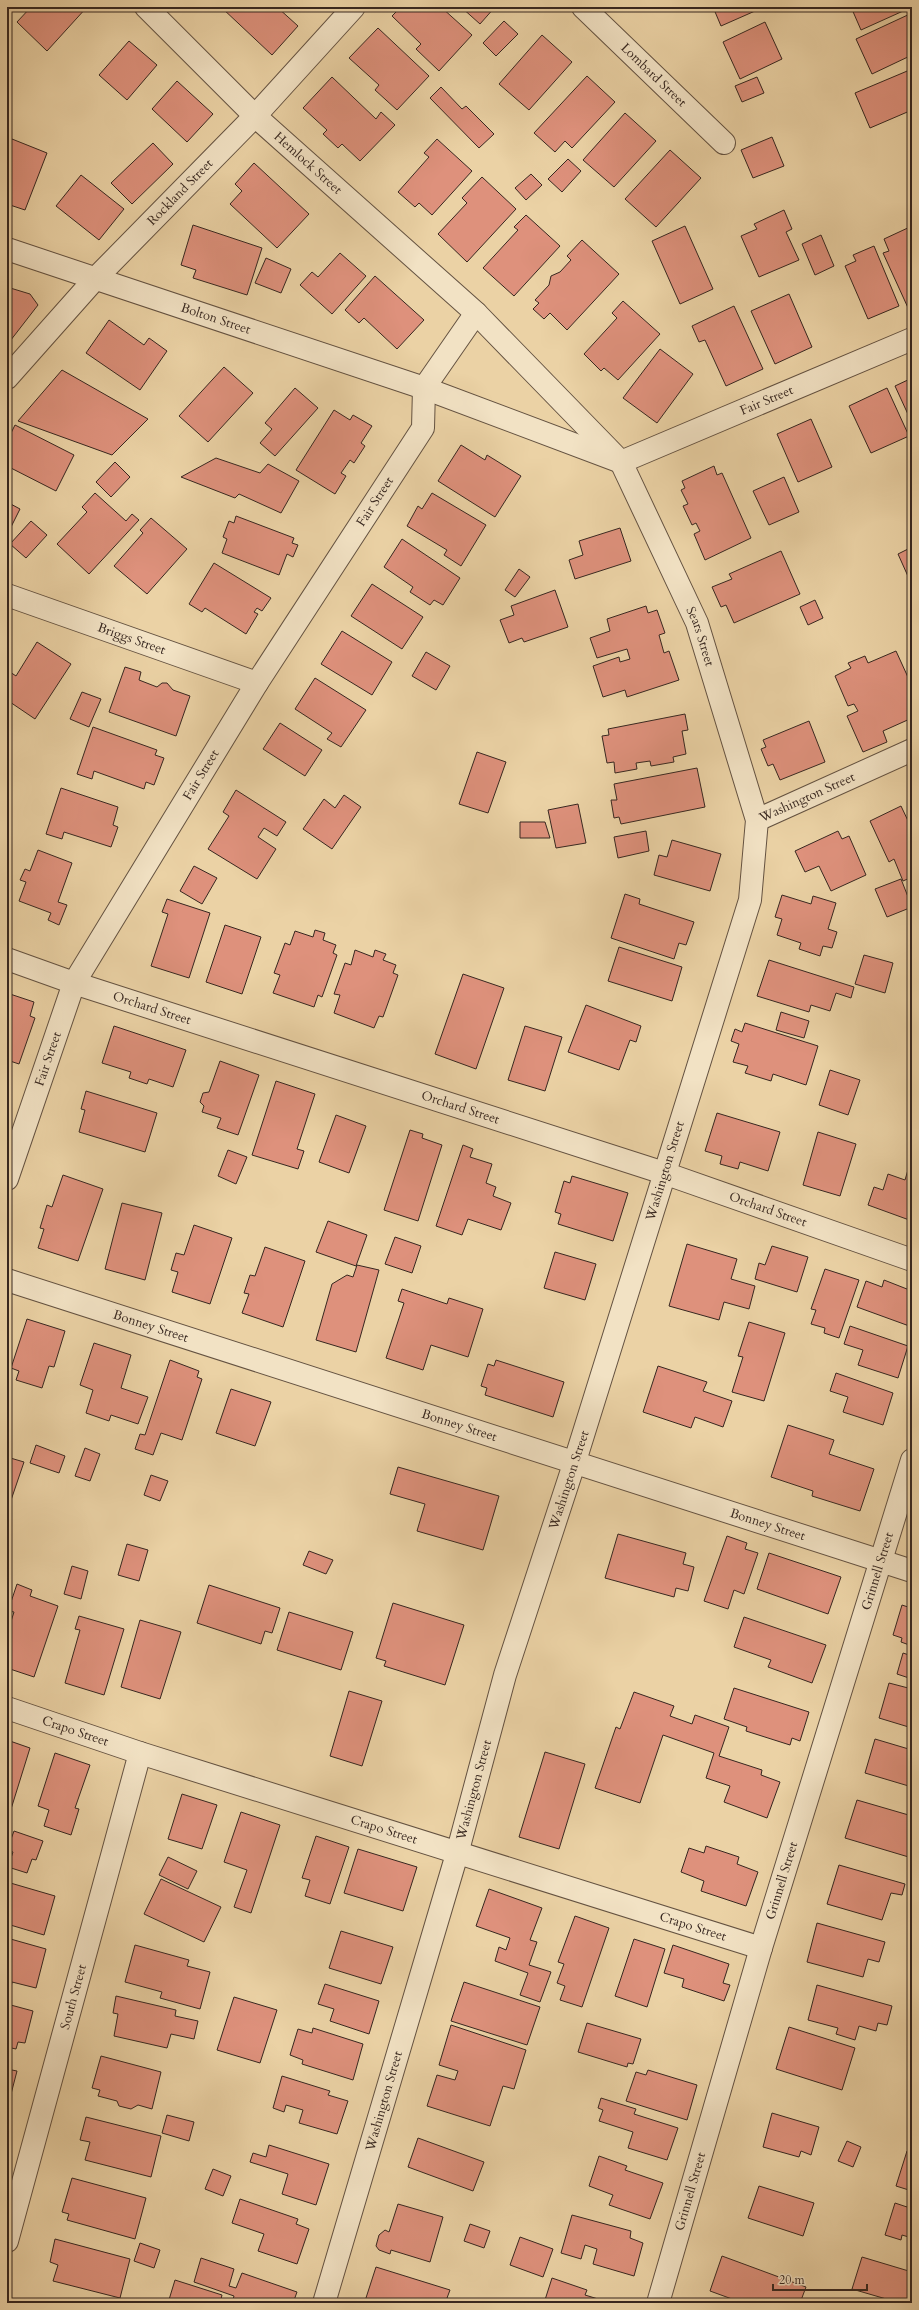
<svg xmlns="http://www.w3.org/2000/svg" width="919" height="2310" viewBox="0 0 919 2310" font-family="Cardo,serif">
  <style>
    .building { fill: #de917c; stroke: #372720 }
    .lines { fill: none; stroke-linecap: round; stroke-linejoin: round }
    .minor-casing { stroke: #645241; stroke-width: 24 }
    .minor { stroke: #f2e2c4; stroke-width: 22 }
    .labels { text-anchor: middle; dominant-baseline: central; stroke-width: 3; stroke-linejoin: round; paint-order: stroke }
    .street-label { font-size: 13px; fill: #372720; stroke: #f2e2c4 }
  </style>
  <rect width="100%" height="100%" fill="#ebd2a5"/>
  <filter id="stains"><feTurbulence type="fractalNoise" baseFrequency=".005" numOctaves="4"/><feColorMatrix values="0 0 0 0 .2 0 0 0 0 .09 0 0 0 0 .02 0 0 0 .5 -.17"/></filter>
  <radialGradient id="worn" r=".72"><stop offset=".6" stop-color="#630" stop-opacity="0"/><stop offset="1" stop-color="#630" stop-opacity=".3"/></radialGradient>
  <path class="building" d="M31,7h56l-40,44 -30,-29z
    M277,7l21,19 -26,29 -50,-47z
    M401,7h40l31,28 -33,36 -23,-22 5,-5 -29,-28z
    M461,7h34l-15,17z
    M713,7h40l2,4 -34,15z
    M851,7h61l-51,23z
    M912,13v42l-40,19 -16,-35z
    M504,21l14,13 -22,22 -13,-13z
    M765,22l17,37 -42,20 -17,-37z
    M378,28l51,48 -32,34 -22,-20 4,-5 -30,-27z
    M542,35l30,27 -43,48 -30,-26z
    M129,41l28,24 -30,35 -28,-25z
    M912,69v41l-42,18 -15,-35z
    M587,76l28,26 -43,46 -7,-7 -10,11 -21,-19z
    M332,77l44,42 5,-7 14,13 -35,36 -18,-17 -4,4 -15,-14 4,-4 -24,-22z
    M757,77l7,16 -22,9 -7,-16z
    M177,81l36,33 -26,28 -35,-33z
    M441,87l21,22 4,-3 28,28 -15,14 -49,-50z
    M625,113l31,28 -42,46 -31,-27z
    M772,137l12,29 -31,12 -12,-28z
    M12,139l35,14 -22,57 -18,-6v-52z
    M437,139l35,32 -40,44 -13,-12 -4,4 -17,-15 31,-35 -5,-4z
    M153,143l20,21 -41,40 -21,-21z
    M670,150l31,28 -45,49 -31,-28z
    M568,159l13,12 -19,21 -14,-13z
    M254,163l55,51 -32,34 -47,-44 12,-13 -7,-7z
    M531,174l11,11 -16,15 -11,-12z
    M81,175l43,34 -25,31 -43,-34z
    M482,177l34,32 -49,53 -29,-28 29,-31 -5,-5z
    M784,210l8,19 -6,3 13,28 -40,17 -18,-41 16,-7 -3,-5z
    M526,215l34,31 -46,50 -31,-28 35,-38 -4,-3z
    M193,225l69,23 -15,47 -54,-17 3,-8 -15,-5z
    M685,226l28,63 -33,15 -28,-63z
    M912,226v83l-3,1 -26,-57 6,-2 -5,-12z
    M821,235l13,31 -19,9 -13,-31z
    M582,240l37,34 -52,56 -17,-17 -6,6 -11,-10 6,-6 -4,-3 14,-15 2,-9 9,-4 11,-12 -4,-4z
    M874,246l25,60 -31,13 -23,-53 11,-5 -3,-6z
    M340,253l26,23 -34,38 -32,-29 12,-13 6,5z
    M266,258l25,11 -10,24 -26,-10z
    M375,276l49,44 -27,29 -33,-31 -5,5 -14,-13z
    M7,287l23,7 8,11 -31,40z
    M789,294l23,53 -37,17 -24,-53z
    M623,301l37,33 -42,46 -14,-12 -3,3 -17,-17 33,-36 -5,-5z
    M734,306l29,63 -37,17 -21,-46 -6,2 -7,-16z
    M109,320l35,25 5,-7 18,13 -27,39 -54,-37z
    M660,349l33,25 -36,49 -34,-25z
    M224,367l29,26 -45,49 -29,-26z
    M62,370l86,49 -36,36 -94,-34z
    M912,378v45l-17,-37z
    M295,388l23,20 -43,48 -15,-13 12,-14 -7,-6z
    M887,388l22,48 -38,17 -22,-47z
    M334,410l16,10 3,-5 19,11 -11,17 4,3 -11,17 -4,-3 -9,13 5,3 -11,18 -39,-24z
    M811,419l21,48 -34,15 -21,-48z
    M15,425l59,30 -18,36 -49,-25v-25z
    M461,445l24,15 2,-5 34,21 -26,41 -57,-36z
    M216,458l44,15 8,-9 31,17 -18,32 -42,-19 -4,4 -54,-21z
    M115,462l15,15 -19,20 -15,-15z
    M714,466l3,9 5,-2 29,65 -46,22 -11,-26 6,-3 -4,-8 -4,2 -9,-19 5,-2 -7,-14 4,-2 -3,-7z
    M784,477l15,35 -30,13 -16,-34z
    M95,493l31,28 6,-7 7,6 -50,54 -32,-30 30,-32 -5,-5z
    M432,493l54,32 -25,41 -17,-11 3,-5 -40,-24 11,-20 4,3z
    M7,502l13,7 -13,26z
    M236,516l58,22 -2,5 6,2 -5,12 -6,-3 -8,21 -57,-22 5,-14 -4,-2 6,-16 5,2z
    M151,518l36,31 -40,45 -33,-28 29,-33 -3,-3z
    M31,521l16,14 -21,23 -16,-14z
    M620,528l11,33 -56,18 -6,-19 14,-5 -4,-14z
    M402,539l58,39 -17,27 -9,-5 -4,5 -20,-13 3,-5 -29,-20z
    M912,547v35l-1,1 -13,-29z
    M781,551l19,43 -66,29 -8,-18 -5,2 -9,-20 20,-8 -3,-5z
    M214,563l57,35 -9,13 -5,-3 -3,4 4,2 -12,20 -41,-26 -3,4 -13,-8z
    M519,569l11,8 -15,20 -10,-7z
    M372,584l51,33 -21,32 -51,-33z
    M555,590l13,37 -44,15 -2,-4 -13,5 -9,-23 14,-5 -3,-9z
    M815,600l8,18 -15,7 -8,-18z
    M646,606l2,7 9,-3 8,23 -6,2 5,18 5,-2 10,29 -52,17 -2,-7 -22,7 -10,-31 26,-9 1,5 10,-3 -3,-10 -30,9 -7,-20 20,-7 -3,-12z
    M342,631l50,31 -20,33 -51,-31z
    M37,642l34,22 -36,55 -28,-19v-30l9,6z
    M896,651l16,35v32l-29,13 4,11 -24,10 -16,-36 11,-5 -4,-7 -6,2 -13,-30 16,-8 -3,-5 17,-7 3,7z
    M426,652l24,14 -14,24 -24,-14z
    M125,667l16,5 -2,8 18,7 5,-4h5l6,7 17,6 -14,40 -67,-24z
    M315,678l51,32 -25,37 -14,-8 5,-6 -37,-24z
    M82,692l19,7 -12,28 -19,-8z
    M685,714l3,16 -6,1 4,23 -13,3 1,5 -23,4 -1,-5 -14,2 1,6 -22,4 -1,-11 -7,1 -5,-27 7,-1 -1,-6z
    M809,721l16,41 -45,18 -7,-16 -5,2 -7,-17 5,-2 -3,-7z
    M280,723l42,27 -17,26 -42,-27z
    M93,727l64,23 -2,5 9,3 -10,27 -8,-3 -2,7 -50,-18 -2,8 -15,-5z
    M477,752l29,10 -18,51 -29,-9z
    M697,768l8,39 -84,17 -2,-7 -5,1 -3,-18h6l-3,-16z
    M61,788l57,19 -5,18 5,2 -7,20 -47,-15 -2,7 -16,-5z
    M236,790l50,32 -9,14 -13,-8 -6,9 18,12 -19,30 -49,-30 21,-33 -6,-4z
    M344,795l17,12 -29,42 -29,-20 21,-30 11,9z
    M578,804l8,39 -30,5 -8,-38z
    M901,806l9,19 2,-1v53l-9,4 -9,-22 -5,3 -19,-41z
    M520,822h25l5,16h-30z
    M646,831l3,20 -31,7 -4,-21z
    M838,831l4,8 7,-3 17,39 -35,16 -12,-25 -14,6 -10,-21z
    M672,840l49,14 -11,37 -56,-16 5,-20 8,2z
    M38,850l34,13 -14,39 9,3 -8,20 -11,-5 3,-7 -32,-12 7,-19 -6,-2 5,-11 5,2z
    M194,866l23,12 -15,26 -22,-13z
    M901,879l11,28 -25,10 -12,-28z
    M625,894l15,5 -1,5 55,18 -8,23 -7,-2 -5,16 -63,-21z
    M782,895l29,9 2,-8 23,7 -8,26 9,3 -5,16 -9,-2 -3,10 -21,-7 2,-6 -24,-8 5,-16 -7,-2z
    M167,899l43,14 -21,65 -38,-12 17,-52 -6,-2z
    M225,925l36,12 -19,57 -36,-12z
    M315,930l10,3 -2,7 13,5 -3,8 4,2 -15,42 -4,-2 -4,12 -41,-14 7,-18 -6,-2 11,-30 5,2 5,-14 18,6z
    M619,947l63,20 -10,34 -64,-20z
    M355,950l18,7 2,-7 11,4 -3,6 13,5 -3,8 5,2 -15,42 -4,-1 -5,12 -40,-15 6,-18 -6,-1 11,-31 6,2z
    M864,955l29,8 -8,30 -30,-9z
    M769,960l85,27 -3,11 -15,-5 -6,18 -19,-6 -2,7 -52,-16z
    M463,974l41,14 -28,81 -41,-15z
    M7,993l27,9 -4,14 5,2 -16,46 -12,-4z
    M586,1005l55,21 -5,16 -6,-2 -11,30 -51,-18z
    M781,1012l28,9 -5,17 -28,-8z
    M745,1023l73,23 -12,39 -33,-11 -2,7 -26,-8 3,-7 -15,-4 6,-18 -8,-3 4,-12 7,3z
    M114,1026l72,24 -13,37 -24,-8 -2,5 -18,-6 2,-6 -29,-9z
    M525,1026l37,11 -17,54 -37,-11z
    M220,1061l39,14 -21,60 -21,-7 4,-10 -19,-6 2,-6 -4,-4 3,-9 6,-1z
    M830,1070l30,10 -12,35 -29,-10z
    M276,1081l39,13 -18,55 7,2 -6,18 -46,-14z
    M86,1091l71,22 -12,39 -66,-20 6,-22 -4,-1z
    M717,1113l63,19 -12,39 -28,-9 -2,7 -18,-5 2,-8 -17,-5z
    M336,1115l30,11 -17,47 -30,-11z
    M410,1130l13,4 -1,4 20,7 -24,76 -34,-11z
    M818,1132l38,12 -16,52 -37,-11z
    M463,1145l10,4 -3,8 22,7 -6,19 10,4 -3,9 18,7 -10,27 -33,-11 -6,16 -26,-9z
    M228,1150l19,7 -11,27 -18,-8z
    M910,1163l2,1v57l-44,-16 6,-18 9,3 5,-16 17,6z
    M63,1175l40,14 -25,72 -40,-13 6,-19 -4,-1 7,-23 5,2z
    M572,1176l56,17 -15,48 -55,-17 3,-10 -6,-2 9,-31 6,2z
    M122,1203l40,10 -17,67 -40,-11z
    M328,1221l39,14 -11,31 -40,-14z
    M194,1225l38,13 -22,66 -38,-12 6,-20 -7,-2 5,-17 8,2z
    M395,1237l26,9 -9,27 -27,-9z
    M687,1244l50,15 -6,20 24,7 -6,23 -25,-7 -5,18 -50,-14z
    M772,1246l36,11 -11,35 -42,-13 4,-16 6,2z
    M265,1247l40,14 -22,66 -41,-14 7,-19 -5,-1 6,-18 5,1z
    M555,1252l41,12 -11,36 -41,-12z
    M357,1265l22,5 -23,82 -40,-12 16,-56 15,-9 6,2z
    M825,1269l34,11 -20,58 -15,-5 1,-5 -14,-4 5,-14 -5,-1z
    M884,1280l28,11v36l-55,-20 9,-26 16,6z
    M402,1289l45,15 2,-6 34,11 -15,48 -37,-12 -8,25 -37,-12 18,-55 -6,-2z
    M27,1319l38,12 -11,36 -5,-1 -7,22 -26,-8 3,-9 -8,-3z
    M749,1322l36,11 -21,68 -32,-9 11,-35 -5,-1z
    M850,1326l58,20 -10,32 -40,-13 5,-15 -19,-6z
    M94,1343l37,12 -10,33 27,9 -10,27 -27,-9 -2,6 -23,-8 7,-23 -13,-5z
    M170,1360l29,11 -2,6 5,2 -20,61 -21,-7 -8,22 -18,-6 5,-15 5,1z
    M496,1360l68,22 -11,35 -68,-22 2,-7 -6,-2 7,-22 6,2z
    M658,1366l49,16 -4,9 29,10 -9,26 -28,-10 -4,11 -48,-16z
    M836,1373l57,20 -10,32 -40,-13 5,-15 -18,-6z
    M231,1389l40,13 -16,44 -39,-13z
    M788,1425l46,15 -5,14 45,15 -14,42 -48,-15 1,-5 -42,-14z
    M36,1445l29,11 -6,17 -29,-10z
    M85,1448l15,6 -10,27 -15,-5z
    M7,1457l17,5 -16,47h-1z
    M398,1467l101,29 -16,54 -66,-19 8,-27 -35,-10z
    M151,1475l17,6 -8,20 -16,-6z
    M618,1534l68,19 -3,11 11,3 -6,24 -12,-3 -2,9 -69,-19z
    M727,1536l20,7 -2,6 13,4 -14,41 -10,-4 -6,19 -24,-8z
    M127,1544l21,6 -9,31 -21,-6z
    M309,1551l24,9 -7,14 -23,-9z
    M769,1553l72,24 -13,37 -71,-25z
    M72,1566l16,5 -7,28 -17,-5z
    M17,1584l15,6 -2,6 28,10 -24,71 -27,-9v-34l7,-22 -6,-1z
    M209,1585l71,23 -8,25 -7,-2 -4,13 -64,-21z
    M393,1603l71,22 -19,60 -61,-19 2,-5 -10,-3z
    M912,1604v42l-11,-4 1,-4 -9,-3 9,-30 9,3z
    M289,1612l64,20 -12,38 -64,-20z
    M79,1616l45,13 -20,66 -39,-12 15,-53 -5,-1z
    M744,1617l82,28 -14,38 -44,-16 3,-7 -37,-13z
    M140,1620l41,12 -21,67 -39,-12z
    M903,1653l9,3v23l-15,-5z
    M889,1683l23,6v39l-33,-10z
    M734,1688l75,24 -9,29 -8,-3 -2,7 -44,-14 1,-4 -23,-8z
    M349,1691l33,10 -20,65 -32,-10z
    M634,1692l40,14 -4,10 22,8 3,-9 34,12 -10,29 43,14 -1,5 19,7 -13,36 -43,-16 6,-16 -24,-8 8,-25 -51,-18 -23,68 -45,-15 21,-61 4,2z
    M875,1739l37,11v37l-47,-14z
    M7,1740l23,8 -23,74z
    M545,1752l40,12 -26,85 -40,-12z
    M55,1753l35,12 -15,43 4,1 -8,26 -27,-9 5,-16 -11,-4z
    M182,1794l35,11 -15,44 -34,-10z
    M857,1800l55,16v42l-67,-20z
    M241,1812l39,13 -29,88 -17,-6 13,-37 -23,-8z
    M14,1831l29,10 -7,19 -4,-1 -5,14 -19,-6 5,-15 -6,-2z
    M316,1836l33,11 -19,57 -25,-8 5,-16 -8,-2z
    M706,1846l33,11 -2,7 21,8 -12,34 -45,-15 3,-10 -23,-9 8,-24 15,5z
    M358,1849l59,18 -14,44 -59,-18z
    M168,1857l29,14 -9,18 -29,-14z
    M839,1865l66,19 -3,11 -11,-2 -9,27 -55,-16z
    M161,1879l60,28 -17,35 -60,-28z
    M7,1882l48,14 -11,39 -37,-11z
    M489,1889l53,19 -12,32 7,2 -8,23 22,7 -11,30 -20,-7 8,-22 -33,-12 4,-14 7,3 4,-12 -34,-12z
    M575,1916l34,12 -27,79 -22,-7 5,-14 -8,-3 7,-19 -6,-2z
    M817,1923l68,19 -6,20 -11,-3 -5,18 -56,-15z
    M341,1931l52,16 -12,37 -52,-16z
    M7,1938l39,11 -10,39 -24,-6 -1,6 -4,-1z
    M634,1939l31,10 -18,58 -32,-11z
    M135,1945l54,15 -2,6 23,6 -10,37 -40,-11 2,-6 -37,-10z
    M673,1945l56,19 -6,19 7,2 -6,16 -42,-14 2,-8 -20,-6z
    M464,1982l76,25 -13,38 -76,-24z
    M325,1984l54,17 -10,33 -39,-13 4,-12 -16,-5z
    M817,1985l75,21 -5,19 -9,-2 -2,8 -17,-5 -4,14 -19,-6 2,-6 -30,-8z
    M116,1996l60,14 -1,6 23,5 -4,18 -23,-5 -4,14 -53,-12 4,-22 -5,-1z
    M234,1997l43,13 -17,53 -43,-13z
    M7,2004l26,7 -8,32 -7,-1 -2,7 -9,-2z
    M587,2023l54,16 -8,25 -5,-1 -1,4 -49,-15z
    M451,2025l75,25 -12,39 -11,-3 -13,40 -63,-20 10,-31 18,5 3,-9 -19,-6z
    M789,2027l66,21 -13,42 -66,-21z
    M313,2028l50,16 -10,36 -51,-16 1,-4 -13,-5 8,-26 14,4z
    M101,2056l60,16 -9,37 -14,-4 -7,4 -12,-3 -2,-5 -19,-5 2,-6 -8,-2z
    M7,2069l10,2 -7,27 -3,-1z
    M648,2070l49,15 -10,35 -61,-19 10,-29 10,3z
    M282,2076l48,15 -2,4 20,6 -11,33 -38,-11 4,-13 -17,-5 -2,7 -11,-4z
    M601,2098l35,11 -2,5 44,14 -11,32 -39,-12 5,-16 -34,-11 4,-11 -5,-2z
    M772,2113l47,14 -8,28 -10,-4 -2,6 -36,-10z
    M167,2115l27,7 -5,19 -27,-8z
    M86,2117l75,19 -10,41 -66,-17 5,-18 -10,-2z
    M418,2138l66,24 -11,29 -65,-24z
    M847,2141l14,6 -8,20 -15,-6z
    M269,2145l60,19 -13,41 -34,-11 6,-20 -38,-12 3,-9 13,4z
    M907,2151l5,1v39l-16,-5z
    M599,2156l28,10 -2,4 38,13 -13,36 -41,-14 4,-10 -24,-9z
    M213,2169l18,7 -8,20 -18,-7z
    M72,2178l74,20 -11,41 -68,-19 2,-6 -7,-2z
    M759,2186l55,17 -11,33 -55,-18z
    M911,2195l1,43 -10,-3 -1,5 -16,-5 10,-32 12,4z
    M240,2199l58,20 -2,5 13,5 -12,35 -39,-13 6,-17 -32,-11z
    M398,2204l45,13 -13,45 -39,-12 -1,4 -11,-4 -3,-4 3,-11 6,-5 4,2z
    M572,2215l59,16 -1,7 13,5 -9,33 -41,-12 4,-15 -12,-4 -4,14 -20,-6z
    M470,2224l20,7 -6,17 -20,-7z
    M520,2237l33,12 -10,28 -33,-12z
    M55,2239l75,20 -10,39 -67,-17 5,-16 -8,-3z
    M140,2243l20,7 -6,18 -20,-7z
    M722,2256l84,31 -6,16h-57l-33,-12z
    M862,2257l50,15v31h-12l-48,-14z
    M201,2258l33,11 -5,17 7,2 6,-15 55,19 -4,11h-61l2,-7 -40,-14z
    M376,2267l74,23 -3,8 9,3 -1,2h-83l-7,-2z
    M552,2278l35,12 -2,5 26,8h-67z
    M175,2280l47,15 -2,8h-52z"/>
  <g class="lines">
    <g class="minor-casing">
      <g id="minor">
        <path id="s1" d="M146,7l109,109 221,197 145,149 76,161 60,197 -7,80 -175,561 -70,214 -48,179 -133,449"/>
        <path id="s2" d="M583,7l141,136"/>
        <path id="s3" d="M7,249l417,139 197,74 291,-123"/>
        <path id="s4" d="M7,378l87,-98 161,-164 99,-109"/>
        <path id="s5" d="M7,595l250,88"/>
        <path id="s6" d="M757,820l155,-70"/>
        <path id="s7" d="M7,959l67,24 590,190 248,87"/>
        <path id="s8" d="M7,1179l67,-196 183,-300 166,-255 1,-40 52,-75"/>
        <path id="s9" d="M7,1280l905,291"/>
        <path id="s10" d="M7,1708l133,45 621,195"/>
        <path id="s11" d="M7,2241l133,-488"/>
        <path id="s12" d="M658,2303l103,-355 151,-488"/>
      </g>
    </g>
    <use href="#minor" class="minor"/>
  </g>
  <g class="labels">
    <g class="street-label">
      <text stroke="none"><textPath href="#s2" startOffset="98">Lombard Street</textPath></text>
      <text stroke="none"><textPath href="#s1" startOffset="225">Hemlock Street</textPath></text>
      <text stroke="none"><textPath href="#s4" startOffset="254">Rockland Street</textPath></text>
      <text stroke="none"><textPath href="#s3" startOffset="220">Bolton Street</textPath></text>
      <text stroke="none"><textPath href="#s3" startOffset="808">Fair Street</textPath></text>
      <text stroke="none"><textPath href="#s8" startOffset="775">Fair Street</textPath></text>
      <text stroke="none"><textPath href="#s1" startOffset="850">Sears Street</textPath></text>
      <text stroke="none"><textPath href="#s5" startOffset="132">Briggs Street</textPath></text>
      <text stroke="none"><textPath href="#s8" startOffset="451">Fair Street</textPath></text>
      <text stroke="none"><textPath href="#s6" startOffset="55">Washington Street</textPath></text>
      <text stroke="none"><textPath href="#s7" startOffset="153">Orchard Street</textPath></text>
      <text stroke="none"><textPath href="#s8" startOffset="127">Fair Street</textPath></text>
      <text stroke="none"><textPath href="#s7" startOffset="477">Orchard Street</textPath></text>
      <text transform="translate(665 1171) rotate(-73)">Washington Street</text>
      <text stroke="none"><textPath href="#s7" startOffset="801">Orchard Street</textPath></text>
      <text stroke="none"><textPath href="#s9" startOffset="151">Bonney Street</textPath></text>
      <text stroke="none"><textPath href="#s9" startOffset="475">Bonney Street</textPath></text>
      <text transform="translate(569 1480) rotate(-72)">Washington Street</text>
      <text stroke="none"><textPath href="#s9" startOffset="799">Bonney Street</textPath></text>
      <text stroke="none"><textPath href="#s12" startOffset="764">Grinnell Street</textPath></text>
      <text stroke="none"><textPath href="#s10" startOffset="72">Crapo Street</textPath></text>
      <text transform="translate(474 1790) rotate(-75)">Washington Street</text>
      <text stroke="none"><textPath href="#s10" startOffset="396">Crapo Street</textPath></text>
      <text stroke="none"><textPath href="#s12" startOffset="440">Grinnell Street</textPath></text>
      <text stroke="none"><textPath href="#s10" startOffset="720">Crapo Street</textPath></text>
      <text stroke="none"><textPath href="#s11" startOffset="253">South Street</textPath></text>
      <text transform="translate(384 2101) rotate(-74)">Washington Street</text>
      <text stroke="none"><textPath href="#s12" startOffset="116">Grinnell Street</textPath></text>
    </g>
  </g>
  <rect width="919" height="2310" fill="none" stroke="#ebd2a5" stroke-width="24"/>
  <rect x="8" y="8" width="903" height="2294" fill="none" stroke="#372720" stroke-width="2"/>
  <rect x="12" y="12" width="895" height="2286" fill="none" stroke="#372720"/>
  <path d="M773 2284v6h94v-6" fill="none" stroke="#372720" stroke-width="2"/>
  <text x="779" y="2284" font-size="12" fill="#372720" stroke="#f2e2c4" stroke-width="3" paint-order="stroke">20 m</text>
  <rect width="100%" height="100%" filter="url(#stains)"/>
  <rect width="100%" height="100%" fill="url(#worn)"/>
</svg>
